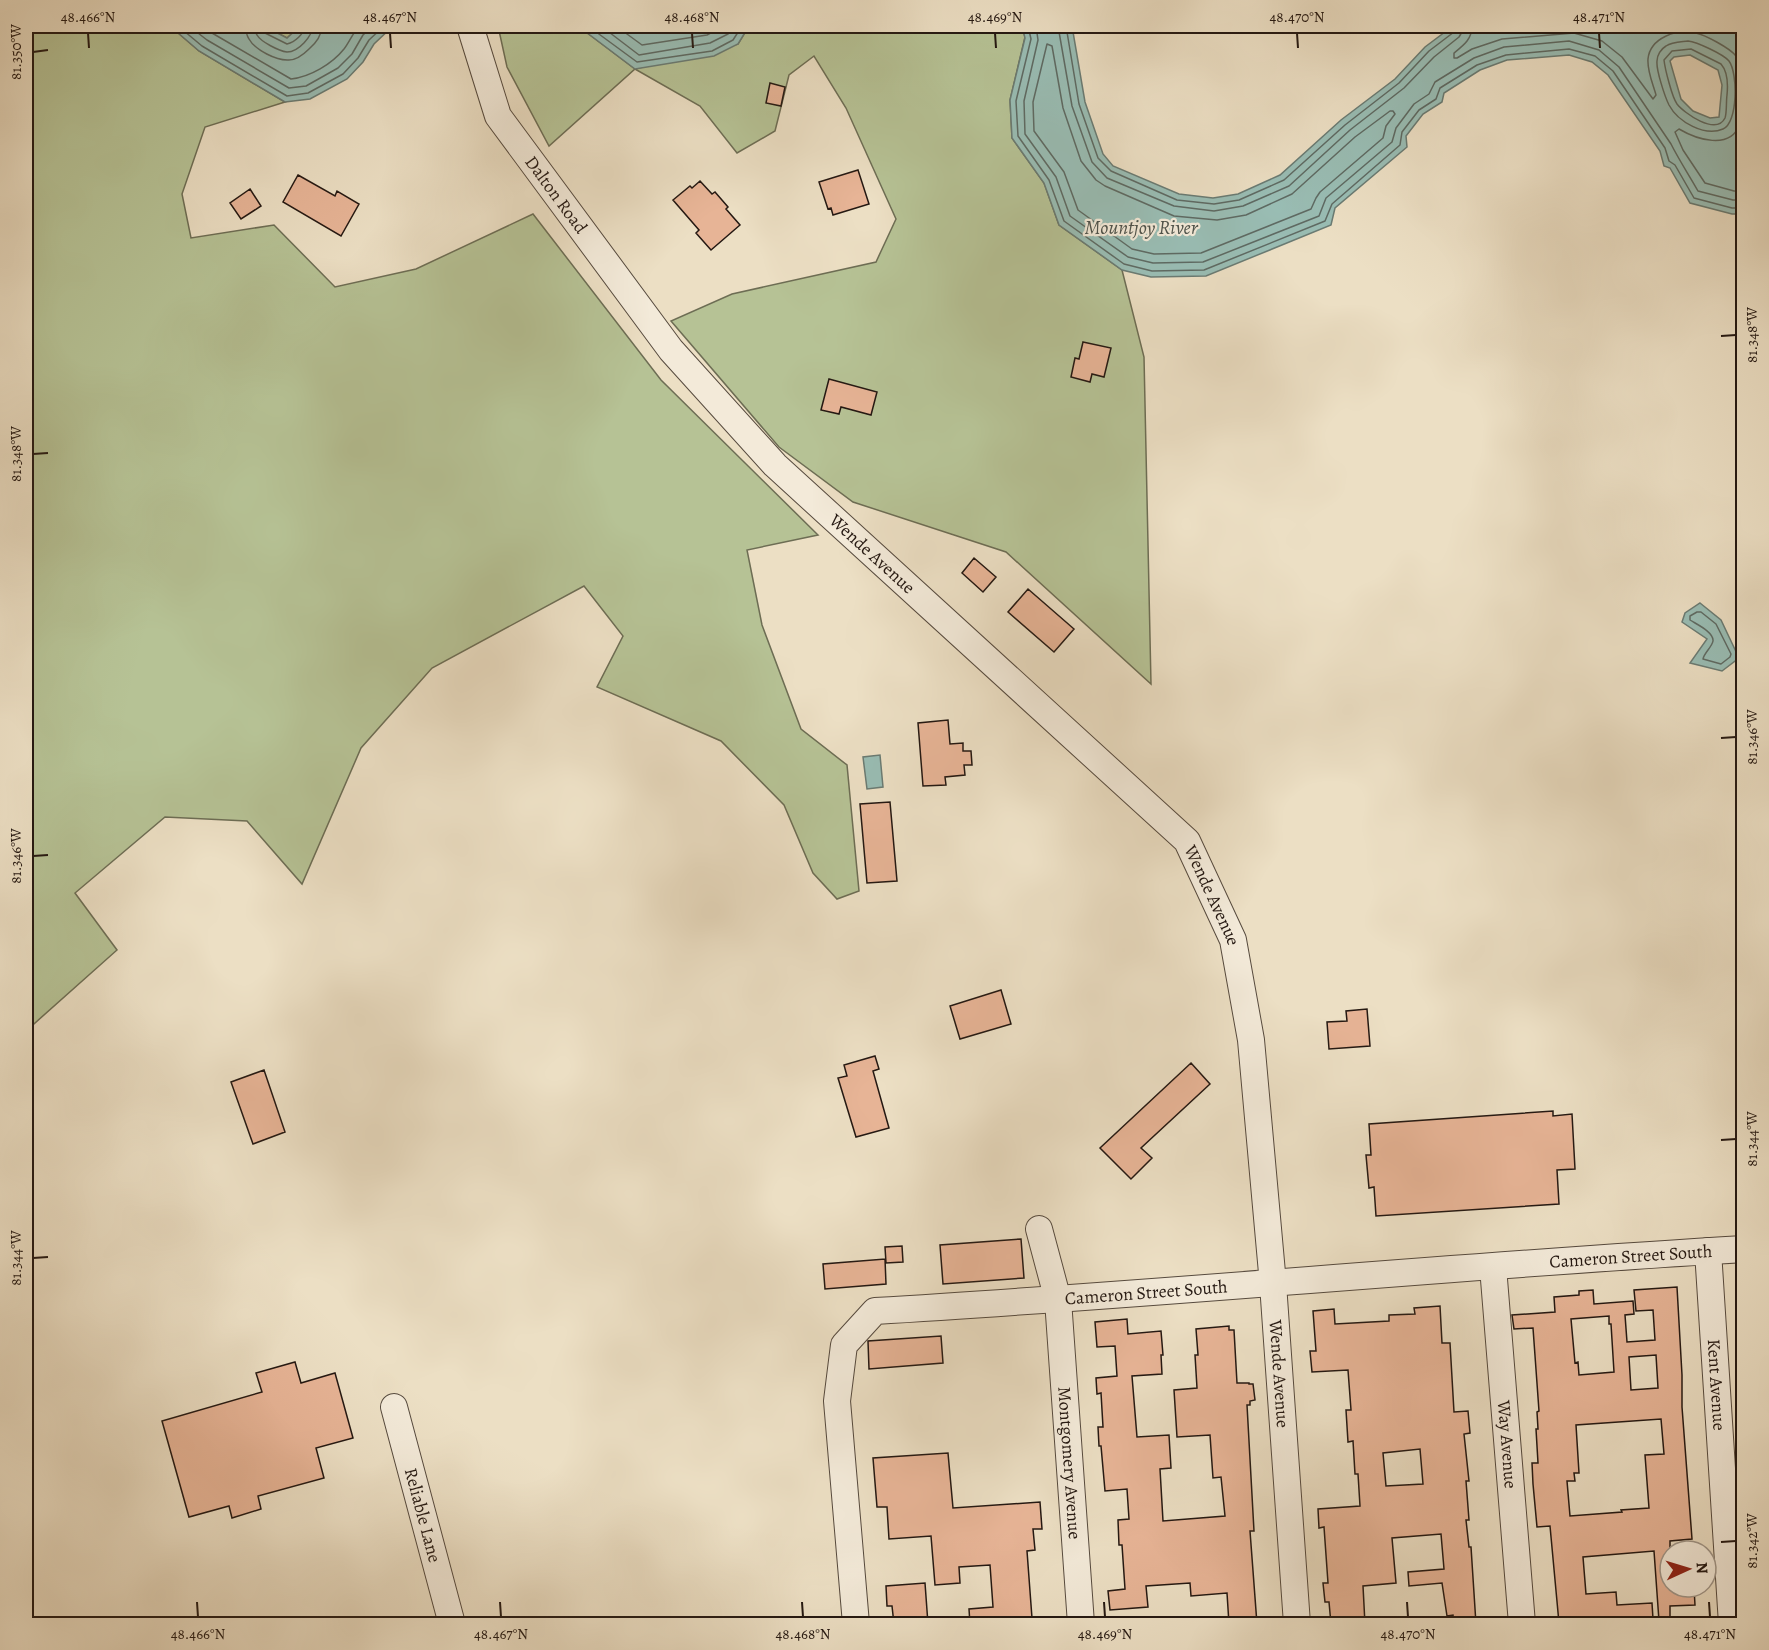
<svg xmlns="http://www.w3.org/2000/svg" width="1769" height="1650" viewBox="0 0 1769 1650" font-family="Alegreya,serif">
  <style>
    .green { fill: #b6c295; stroke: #6d6d54; stroke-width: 1.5 }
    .water { fill: #99bdb4; stroke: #6a7b73; stroke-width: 1.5; fill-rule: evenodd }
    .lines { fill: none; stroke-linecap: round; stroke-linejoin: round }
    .shore { stroke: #5e6a63; stroke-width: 1.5 }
    .building { fill: #e7b496; stroke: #241812; stroke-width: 1.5; fill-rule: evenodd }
    .minor-casing { stroke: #564a3e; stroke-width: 28 }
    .minor { stroke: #f3ead9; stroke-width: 26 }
    .ticks { fill: none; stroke: #241812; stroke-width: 2 }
    .labels { text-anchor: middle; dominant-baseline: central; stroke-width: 4.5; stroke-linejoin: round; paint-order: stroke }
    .street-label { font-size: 18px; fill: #241812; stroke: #f3ead9 }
    .water-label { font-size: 20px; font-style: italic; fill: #4d524b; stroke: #f3ead9 }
    .neatline { fill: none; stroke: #241812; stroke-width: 2 }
    .ticks-label { font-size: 15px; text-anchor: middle; fill: #241812 }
  </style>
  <rect width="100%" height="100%" fill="#ecdfc4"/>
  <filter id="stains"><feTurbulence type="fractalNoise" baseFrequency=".00333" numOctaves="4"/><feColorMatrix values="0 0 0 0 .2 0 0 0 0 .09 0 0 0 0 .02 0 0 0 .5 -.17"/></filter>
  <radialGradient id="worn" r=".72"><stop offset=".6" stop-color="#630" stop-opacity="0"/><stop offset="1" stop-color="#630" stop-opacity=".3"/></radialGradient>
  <path class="green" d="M26,26h144l29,25 86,51 -80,25 -23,67 9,44 83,-13 61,62 81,-18 117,-55 128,166 157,155 -71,15 15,75 39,104 46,36 12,126 -22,8 -24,-26 -29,-68 -63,-64 -124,-54 26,-51 -39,-50 -152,82 -71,80 -59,136 -55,-63 -82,-4 -90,76 42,57 -91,81z
    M264,26h36l-13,12z
    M498,26h80l57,43 103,-25 11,-18h273l3,11 -15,63 2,38 32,45 15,42 63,45 22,87 7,327 -145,-132 -153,-50 -74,-55 -108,-126 61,-27 144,-32 20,-43 -50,-111 -32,-52 -25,19 -14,56 -38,22 -37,-47 -65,-37 -86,77 -42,-79z"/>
  <path class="water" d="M170,26h94l23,12 13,-12h93l-19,18 -11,18 -16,17 -37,20 -25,3 -86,-51z
    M578,26h171l-11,18 -24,12 -79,13z
    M1022,26h50l13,76 18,52 10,12 66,28 34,4 25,-4 42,-19 61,-55 54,-41 30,-32 28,-21h290v188h-11l-42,-11 -20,-35 -6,-2 -4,-15 -52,-76 -16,-13 -23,-7 -62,5 -27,10 -36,23 -2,9 -19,12 -17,22 1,11 -72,61 -4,17 -125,51 -55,1 -29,-7 -63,-45 -15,-42 -32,-45 -2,-38 15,-62zM1690,55l28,15 4,15 -3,32 -9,1 -17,-7 -12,-12 -11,-38 4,-4z
    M1700,603l21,17 18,38 -17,13 -32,-8 17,-24 -25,-17 3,-9z
    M880,755l3,32 -16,2 -4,-32z"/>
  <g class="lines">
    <path class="shore" d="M178,26l24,20 85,50 21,-3 35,-19 15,-16 11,-18 15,-14
      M189,26l18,14 82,48 17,-2 32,-18 14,-14 11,-19 10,-9
      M203,26l9,7 79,46c19,-2 41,-15 53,-30 6,-8 9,-17 16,-23
      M246,26c0,4 0,9 3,13 6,11 28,22 40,21 8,0 14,-5 20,-11 8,-7 12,-13 13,-23
      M255,26c0,4 -1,5 2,9 4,7 22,16 30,17 12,0 25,-16 26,-26
      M262,26l3,7 22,11c8,-2 17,-10 18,-18
      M588,26l49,36 75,-11 21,-11 9,-14
      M601,26l38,29 71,-12 18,-9 5,-8
      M616,26l26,19 65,-10 16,-9
      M1028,26l3,13 -15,62 2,35 31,44 15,41 60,43 28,7 52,-1 121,-49 7,-17 68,-59 2,-13 17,-22 17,-11 4,-11 37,-23 29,-10 63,-6 26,7 18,15 52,77 4,13 6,4 19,33 38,10h12
      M1036,26l2,14 -14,61 1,33 31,43 14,39 58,41 25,6 50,-1 116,-46 7,-18 66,-56 4,-14 18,-24 15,-10 6,-12 39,-24 30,-11 65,-6 30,9 20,17 52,77c8,16 18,31 27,47l35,9h11
      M1058,26l14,80 20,56 15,16 67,28 40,5 29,-5 46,-20 61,-56 54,-42 30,-31 25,-20 3,-5 1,-6
      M1066,26l13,78 19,54 13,13 66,29 37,4 25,-4 45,-20 61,-55 54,-42 30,-32 25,-19 2,-6
      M1472,26c0,13 -8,19 -18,27v5h3l15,-9 30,-10 72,-6 28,8 20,16 31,42 3,-4c-3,-11 -9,-24 -8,-36 2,-21 29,-31 48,-26 9,2 34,15 40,23 5,6 6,15 8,22
      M1688,41c9,1 35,13 41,20 9,12 9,62 -6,68 -18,8 -45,-7 -54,-24 -4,-8 -13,-35 -12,-44 0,-6 4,-12 9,-15 6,-4 15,-4 22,-5z
      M1047,44l5,2 11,62 18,53 15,19 9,6 69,30 43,4 29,-5 46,-21 63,-57 35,-26h3l2,3 -9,12 -3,12 -63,54 -4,6 -5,11 -110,44 -47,1 -22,-5 -54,-39 -14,-38 -30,-41 -1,-29z
      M1691,49l30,15c7,8 7,21 6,31 -1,7 0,17 -2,23 -9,18 -41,-5 -48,-14 -5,-7 -12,-35 -13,-44l8,-9z
      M1744,96c-1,9 -1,19 -4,28 -10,27 -44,15 -61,5l-4,3 8,18 22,33 29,8h10
      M1697,612h4l15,12 15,30 -1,3 -9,7 -18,-5c1,-6 9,-12 10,-18 1,-9 -17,-17 -23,-21v-4z"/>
  </g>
  <path class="building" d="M770,83l15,4 -4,19 -15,-3z
    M858,170l11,34 -36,11 -2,-7 -3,1 -9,-27z
    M298,175l37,21 2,-5 22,13 -18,32 -58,-34z
    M700,181l12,13 3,-2 13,15 -2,2 14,16 -29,25 -15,-17 3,-3 -26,-30 17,-14 2,2z
    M250,189l11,17 -20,13 -11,-16z
    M1083,342l28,6 -7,29 -12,-3 -2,8 -19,-5 4,-19 4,1z
    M829,379l48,13 -6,23 -30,-8 -2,7 -18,-4z
    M974,558l22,19 -13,15 -21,-19z
    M1028,589l46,40 -20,23 -46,-40z
    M948,720l2,24 13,-1v8h8l1,14h-8l1,10 -20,2 1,8 -23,1 -5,-63z
    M890,802l7,79 -30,2 -7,-79z
    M1001,990l10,34 -51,15 -10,-33z
    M1367,1009l3,37 -41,3 -2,-27 20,-1 -1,-10z
    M875,1056l4,13 -6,2 16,57 -33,9 -18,-59 9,-2 -3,-11z
    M1191,1063l19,21 -69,64 11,10 -21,21 -31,-31z
    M264,1070l21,62 -32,12 -22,-62z
    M1553,1111v5l19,-2 3,55 -18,1 2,34 -183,12 -2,-29 -5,1 -3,-33h5l-2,-31z
    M1021,1239l3,39 -81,6 -3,-39z
    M902,1246l1,16 -17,1 -1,-16z
    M885,1259l1,25 -61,5 -2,-25z
    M1677,1287l5,88v32l10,132 -22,2v49l24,-2 1,17 -25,1v14l-11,1 -5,-70 -71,6 3,37 30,-2 1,13 35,-2 1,16 -94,4 -9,-97 -13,1 -4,-43 -1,-21h6l-2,-34h2l-1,-17 2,-1 -6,-83 -19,1 -2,-14 43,-3 -1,-15 25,-2v-4l14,-1 1,14 39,-3 1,13 -9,1 2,27 28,-2 -2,-30 -17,1 -2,-21zM1609,1316v8h2l3,48 -35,3 -1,-13 -3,1 -4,-44zM1656,1355l2,33 -27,2 -2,-33zM1661,1419l3,35 -19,1 4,53 -28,2 1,2 -52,4 -3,-35h8l-1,-8h5l-3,-48z
    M1440,1306l2,37h8l4,69 14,-1 2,22 -6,1 5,47h-3l3,39h-3l3,27h2l5,77h-22l-1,-9 -6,1 -5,-33 -33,3 -1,-14 36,-3 -3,-35 -49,4 4,45 -33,3 2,38h-34l-2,-22h-4l-2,-19h5l-4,-56 -5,1 -1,-19 42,-3 -2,-32h-3l-2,-33 -5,1 -2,-32h5l-3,-40 -36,2 -2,-21h6l-3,-40 21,-2 1,15 54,-3v-6l26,-1 -1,-6zM1420,1449l3,35 -37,2 -3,-33z
    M1127,1319l1,15 33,-3 2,24h-2l1,19 -30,2 5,61 32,-2 2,33 -11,1 3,52 62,-5 -4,-39 -8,1 -3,-43 -33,2 -3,-47 23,-2 -2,-33h3l-2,-26 33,-3v4h5l3,53h12v1h4l2,16 -5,1v4h-3l7,126h-4l7,93h-28l-2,-31 -36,3 -1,-13 -44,3 2,21 -38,3 -2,-19 17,-2 -3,-44h-3l-1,-25 11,-1 -2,-30 -22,2 -4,-45h-2l-1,-19h5l-2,-34 -4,1 -1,-16 21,-2 -2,-30 -18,1 -2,-25z
    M941,1336l2,27 -74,6 -1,-28z
    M295,1362l6,21 34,-10 18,65 -37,10 8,30 -66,18 3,13 -29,9 -3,-12 -40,11 -27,-96 100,-29 -6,-19z
    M948,1453l5,55 87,-6 2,27h-9l2,21 -8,1 5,67 -21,1v3l-41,2 -1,-15 24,-2 -3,-42 -31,2 1,16 -25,2 -4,-49 -42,3 -2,-32h-10l-4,-49z
    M925,1583l3,41h-34l-2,-18h-5l-1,-20z"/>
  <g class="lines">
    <g class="minor-casing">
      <g id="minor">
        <path id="s1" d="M470,26l28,90 173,234 104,115 412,376 46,99 18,100 22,244 24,340"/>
        <path id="s2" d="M1039,1229l19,71 23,324"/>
        <path id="s3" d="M1708,1251l24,373"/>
        <path id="s4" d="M1493,1267l29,357"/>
        <path id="s5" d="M394,1407l58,217"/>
        <path id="s6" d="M856,1624l-19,-223 7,-56 31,-34c290,-17 579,-45 869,-62"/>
      </g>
    </g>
    <use href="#minor" class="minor"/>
  </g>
  <path class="ticks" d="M88,33l1,15M390,33l1,15M692,33l1,15M995,33l1,15M1297,33l1,15M1599,33l1,15M33,52l15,-2M1721,336l15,-1M33,454l15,-1M1721,738l15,-1M33,856l15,-1M1721,1140l15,-1M33,1258l15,-1M1721,1542l15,-1M197,1602l1,15M500,1602l1,15M802,1602l1,15M1104,1602l1,15M1407,1602l1,15M1709,1602l1,15"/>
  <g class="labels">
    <g class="street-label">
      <text stroke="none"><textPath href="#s1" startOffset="192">Dalton Road</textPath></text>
      <text stroke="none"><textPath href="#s1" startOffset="672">Wende Avenue</textPath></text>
      <text stroke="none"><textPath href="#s1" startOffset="1158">Wende Avenue</textPath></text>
      <text stroke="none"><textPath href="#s6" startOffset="1084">Cameron Street South</textPath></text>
      <text stroke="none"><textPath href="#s6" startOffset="598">Cameron Street South</textPath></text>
      <text stroke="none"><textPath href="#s1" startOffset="1644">Wende Avenue</textPath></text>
      <text stroke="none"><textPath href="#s3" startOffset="134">Kent Avenue</textPath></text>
      <text stroke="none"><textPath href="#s4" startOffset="178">Way Avenue</textPath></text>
      <text stroke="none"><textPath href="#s2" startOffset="237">Montgomery Avenue</textPath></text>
      <text stroke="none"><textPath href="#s5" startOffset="112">Reliable Lane</textPath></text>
    </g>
    <g class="water-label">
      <text x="1141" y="227">Mountjoy River</text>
    </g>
  </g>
  <rect width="1769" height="1650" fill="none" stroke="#ecdfc4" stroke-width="66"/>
  <g transform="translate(1688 1569) rotate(86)"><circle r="28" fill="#f3ead9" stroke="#a09689" stroke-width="1.5"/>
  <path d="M0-4.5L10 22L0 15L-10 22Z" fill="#8f2418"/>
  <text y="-9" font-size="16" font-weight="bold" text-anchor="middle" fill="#241812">N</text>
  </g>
  <rect x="33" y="33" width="1703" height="1584" class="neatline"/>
  <g class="ticks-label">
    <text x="88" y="22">48.466°N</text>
    <text x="390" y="22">48.467°N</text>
    <text x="692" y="22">48.468°N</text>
    <text x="995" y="22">48.469°N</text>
    <text x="1297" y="22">48.470°N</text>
    <text x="1599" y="22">48.471°N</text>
    <text transform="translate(16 52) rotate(-90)" y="5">81.350°W</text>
    <text transform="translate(1752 335) rotate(-90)" y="5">81.348°W</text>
    <text transform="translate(16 454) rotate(-90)" y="5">81.348°W</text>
    <text transform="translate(1752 737) rotate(-90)" y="5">81.346°W</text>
    <text transform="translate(16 856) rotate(-90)" y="5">81.346°W</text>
    <text transform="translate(1752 1139) rotate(-90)" y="5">81.344°W</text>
    <text transform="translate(16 1258) rotate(-90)" y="5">81.344°W</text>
    <text transform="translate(1752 1541) rotate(-90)" y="5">81.342°W</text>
    <text x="198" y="1639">48.466°N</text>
    <text x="501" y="1639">48.467°N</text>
    <text x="803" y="1639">48.468°N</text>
    <text x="1105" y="1639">48.469°N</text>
    <text x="1408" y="1639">48.470°N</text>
    <text x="1710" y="1639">48.471°N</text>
  </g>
  <rect width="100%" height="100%" filter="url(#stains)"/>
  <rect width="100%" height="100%" fill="url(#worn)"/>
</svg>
